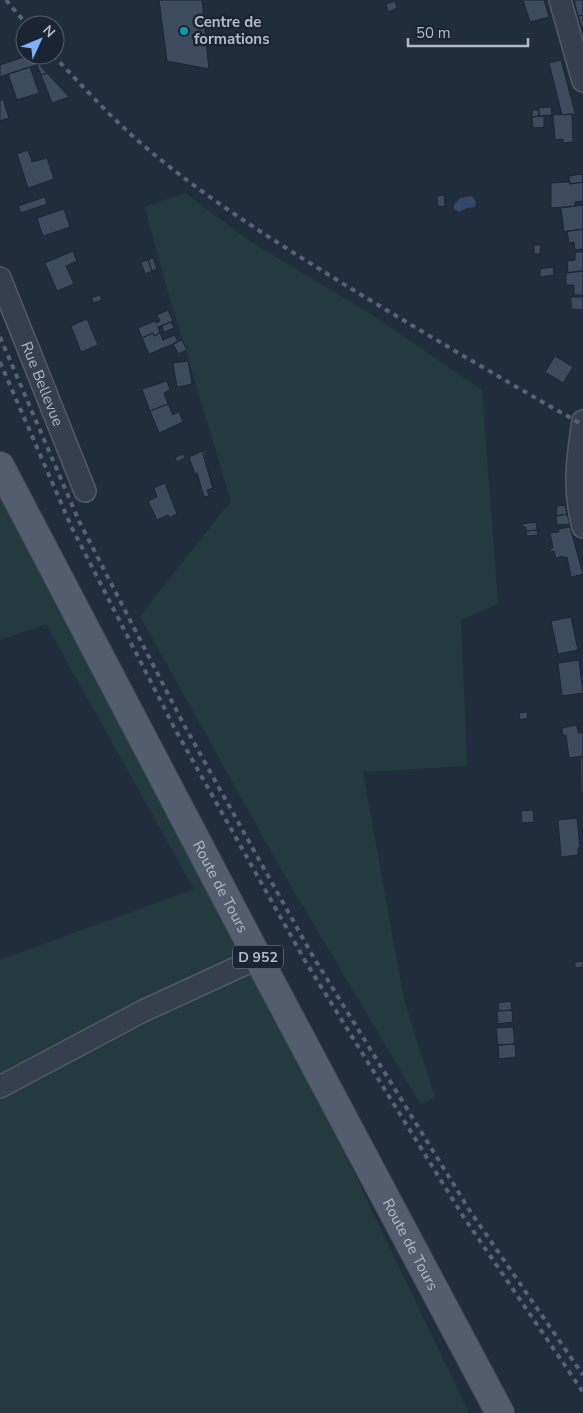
<svg xmlns="http://www.w3.org/2000/svg" width="583" height="1413" viewBox="0 0 583 1413" font-family="'Nunito Sans',sans-serif">
  <style>
    .green { fill: #233b3e }
    .water { fill: #334866 }
    .building { fill: #3c4b5d; stroke: #1c2634 }
    .lines { fill: none; stroke-linecap: round; stroke-linejoin: round }
    .minor-casing { stroke: #505a68; stroke-width: 24 }
    .major-casing { stroke: #3e4856; stroke-width: 30 }
    .minor { stroke: #353f4d; stroke-width: 21 }
    .major { stroke: #525e6d; stroke-width: 28 }
    .rail { stroke: #566375; stroke-width: 4; stroke-dasharray: 5 5; stroke-linecap: butt }
    .culture-dot { fill: #0f9aa8; stroke: #1a2432; stroke-width: 2 }
    .labels { text-anchor: middle; dominant-baseline: central; stroke-width: 5; stroke-linejoin: round; paint-order: stroke }
    .shield { fill: #1a2432; stroke: #838d9c; stroke-width: 1 }
    .shield-label { font-size: 14px; font-weight: bold; fill: #b0bac9 }
    .poi-label { font-size: 15px; font-weight: bold; fill: #b0bac9; stroke: #1a2432; text-anchor: start }
    .street-label { font-size: 15px; fill: #b0bac9; stroke: #1a2432 }
  </style>
  <rect width="100%" height="100%" fill="#202d3d"/>
  <path class="green" d="M185,193l63,47 118,71 116,79 16,214 -37,16 6,146 -104,6 41,228 31,97 -14,8 -140,-236 -141,-253 91,-115 -67,-223 -19,-71z
    M0,492l348,668 121,253h-469v-453l194,-71 -148,-265 -46,16z"/>
  <path class="water" d="M472,196l4,6 -1,5 -8,1 -8,4 -5,-3v-4l6,-7z"/>
  <path class="building" d="M159,0h43l7,69 -42,-8z
    M523,0h21l5,17 -19,5z
    M574,0h9v15l-5,1z
    M395,1l2,7 -9,4 -2,-8z
    M583,15v17l-5,-16z
    M30,55l9,9 -39,13v-12z
    M561,60l14,53 1,1 -14,1 -13,-52z
    M39,64l8,9 -6,2 -4,-10z
    M30,67l9,26 -22,7 -9,-26z
    M47,73l22,24 -17,6 -11,-28z
    M3,99l6,19 -9,3v-20z
    M551,107l1,8 -13,1 -1,-8z
    M532,110h7v6l-7,1z
    M572,114l1,28 -10,1v-4l-8,1 -2,-25z
    M544,116v11l-11,1 -1,-11z
    M28,150l4,12 15,-4 7,21 -26,9 -11,-34z
    M582,174l1,8 -13,2 -1,-8z
    M570,182v2l13,-2v19l-8,1v4l-24,2v-25z
    M444,195l1,11 -7,1 -1,-11z
    M45,197l2,7 -26,9 -3,-7z
    M583,205v24l-19,3 -3,-24z
    M64,209l6,18 -27,9 -6,-18z
    M583,229v20l-8,1 -1,-8 -5,1 -2,-12z
    M534,245h7l-1,9h-6z
    M73,251l4,10 -11,5 8,18 -17,7 -12,-28z
    M577,252h6v19l-15,2 -1,-12 8,-1v-7z
    M153,258l4,11 -5,2 -4,-11z
    M148,260l4,11 -7,3 -4,-12z
    M553,267l1,8 -14,2v-8z
    M579,271h4v24h-9v-10h-8v-12z
    M100,295l2,5 -8,3 -3,-5z
    M571,297h12v13l-12,-1z
    M168,310l5,11 -15,6 2,6 -6,3 -1,-3 -11,5 -4,-10 17,-7 1,2 4,-2 -3,-6z
    M87,319l11,26 -17,7 -10,-26z
    M171,322l3,6 -10,4 -2,-6z
    M153,333l1,3 6,-3 3,7 12,-5 3,7 -29,12 -7,-16z
    M182,340l5,10 -9,4 -5,-11z
    M555,356l18,11 -10,16 -18,-11z
    M188,361l4,23 -15,3 -4,-24z
    M167,381l3,9 -6,3 4,11 -18,7 -8,-22z
    M168,404l5,11 6,-3 4,10 -24,11 -9,-22z
    M204,450l9,38 -11,-37z
    M202,451l11,37 -6,2 2,6 -5,1 -7,-24 -2,1 -6,-17z
    M183,454l2,4 -8,4 -2,-5z
    M165,483l12,31 -8,4 -1,-3 -11,5 -9,-19 9,-4 -3,-9z
    M565,505l2,9 -11,2 1,-10z
    M567,514l3,10 -13,1 -1,-9z
    M536,522l1,8 -11,1v-4h-3l-1,-3z
    M570,527l13,47 -12,3 -4,-20 -3,1 -1,-2 -7,2 -2,-7 -3,1 -1,-3 3,-1 -3,-15 9,-1 -1,-3z
    M537,530l1,5 -11,1 -1,-5z
    M571,617l7,33 -20,4 -7,-33z
    M579,660l4,33 -21,3 -4,-33z
    M527,712l1,6 -8,2 -1,-7z
    M577,725l1,8h5v23l-14,2 -3,-23 -3,1 -1,-8z
    M580,758h3v35h-2z
    M533,810l1,12 -12,1 -1,-12z
    M577,818l3,29 -2,1v7l-17,2 -3,-37z
    M583,961v6l-8,1v-6z
    M511,1001l1,9 -13,1 -1,-8z
    M512,1010l1,12 -15,2 -1,-13z
    M513,1027l2,17 -17,1 -2,-17z
    M515,1044l1,13 -17,2 -1,-14z"/>
  <g class="lines">
    <g class="minor-casing">
      <g id="minor">
        <path d="M560,0l23,81"/>
        <path id="s1" d="M0,278l85,213"/>
        <path d="M583,421c-6,40 -10,67 0,106"/>
        <path d="M0,1087l143,-76 115,-53"/>
      </g>
    </g>
    <g class="major-casing">
      <g id="major">
        <path id="s2" d="M0,466l250,477 250,470"/>
      </g>
    </g>
    <use href="#minor" class="minor"/>
    <use href="#major" class="major"/>
    <path class="rail" d="M6,0l21,25
      M53,55c31,33 62,67 97,96 60,50 126,91 192,132 80,49 160,96 241,142
      M0,337l79,184 104,202 128,230 159,258 113,164
      M0,362l71,164 104,203 129,230 159,257 120,176"/>
  </g>
  <circle class="culture-dot" cx="184" cy="31" r="5"/>
  <g class="labels">
    <rect class="shield" x="233" y="945.5" width="50" height="23" rx="4"/>
    <g class="shield-label">
      <text x="258" y="957">D 952</text>
    </g>
    <g class="poi-label">
      <text x="194" y="22">Centre de<tspan x="194" dy="17">formations</tspan></text>
    </g>
    <g class="street-label">
      <text stroke="none"><textPath href="#s1" startOffset="114">Rue Bellevue</textPath></text>
      <text stroke="none"><textPath href="#s2" startOffset="475">Route de Tours</textPath></text>
      <text stroke="none"><textPath href="#s2" startOffset="880">Route de Tours</textPath></text>
    </g>
  </g>
  <g transform="translate(40 40) rotate(46)"><circle r="24" fill="#1a2432" stroke="#56606e"/>
  <path d="M0-4L9 19L0 12L-9 19Z" fill="#7fb1ff"/>
  <text y="-8" font-size="14" font-weight="bold" text-anchor="middle" fill="#b0bac9">N</text>
  </g>
  <path d="M408 38v8h120v-8" fill="none" stroke="#b0bac9" stroke-width="2.5"/>
  <text x="416" y="38" font-size="15" fill="#b0bac9" stroke="#1a2432" stroke-width="4" paint-order="stroke">50 m</text>
</svg>
